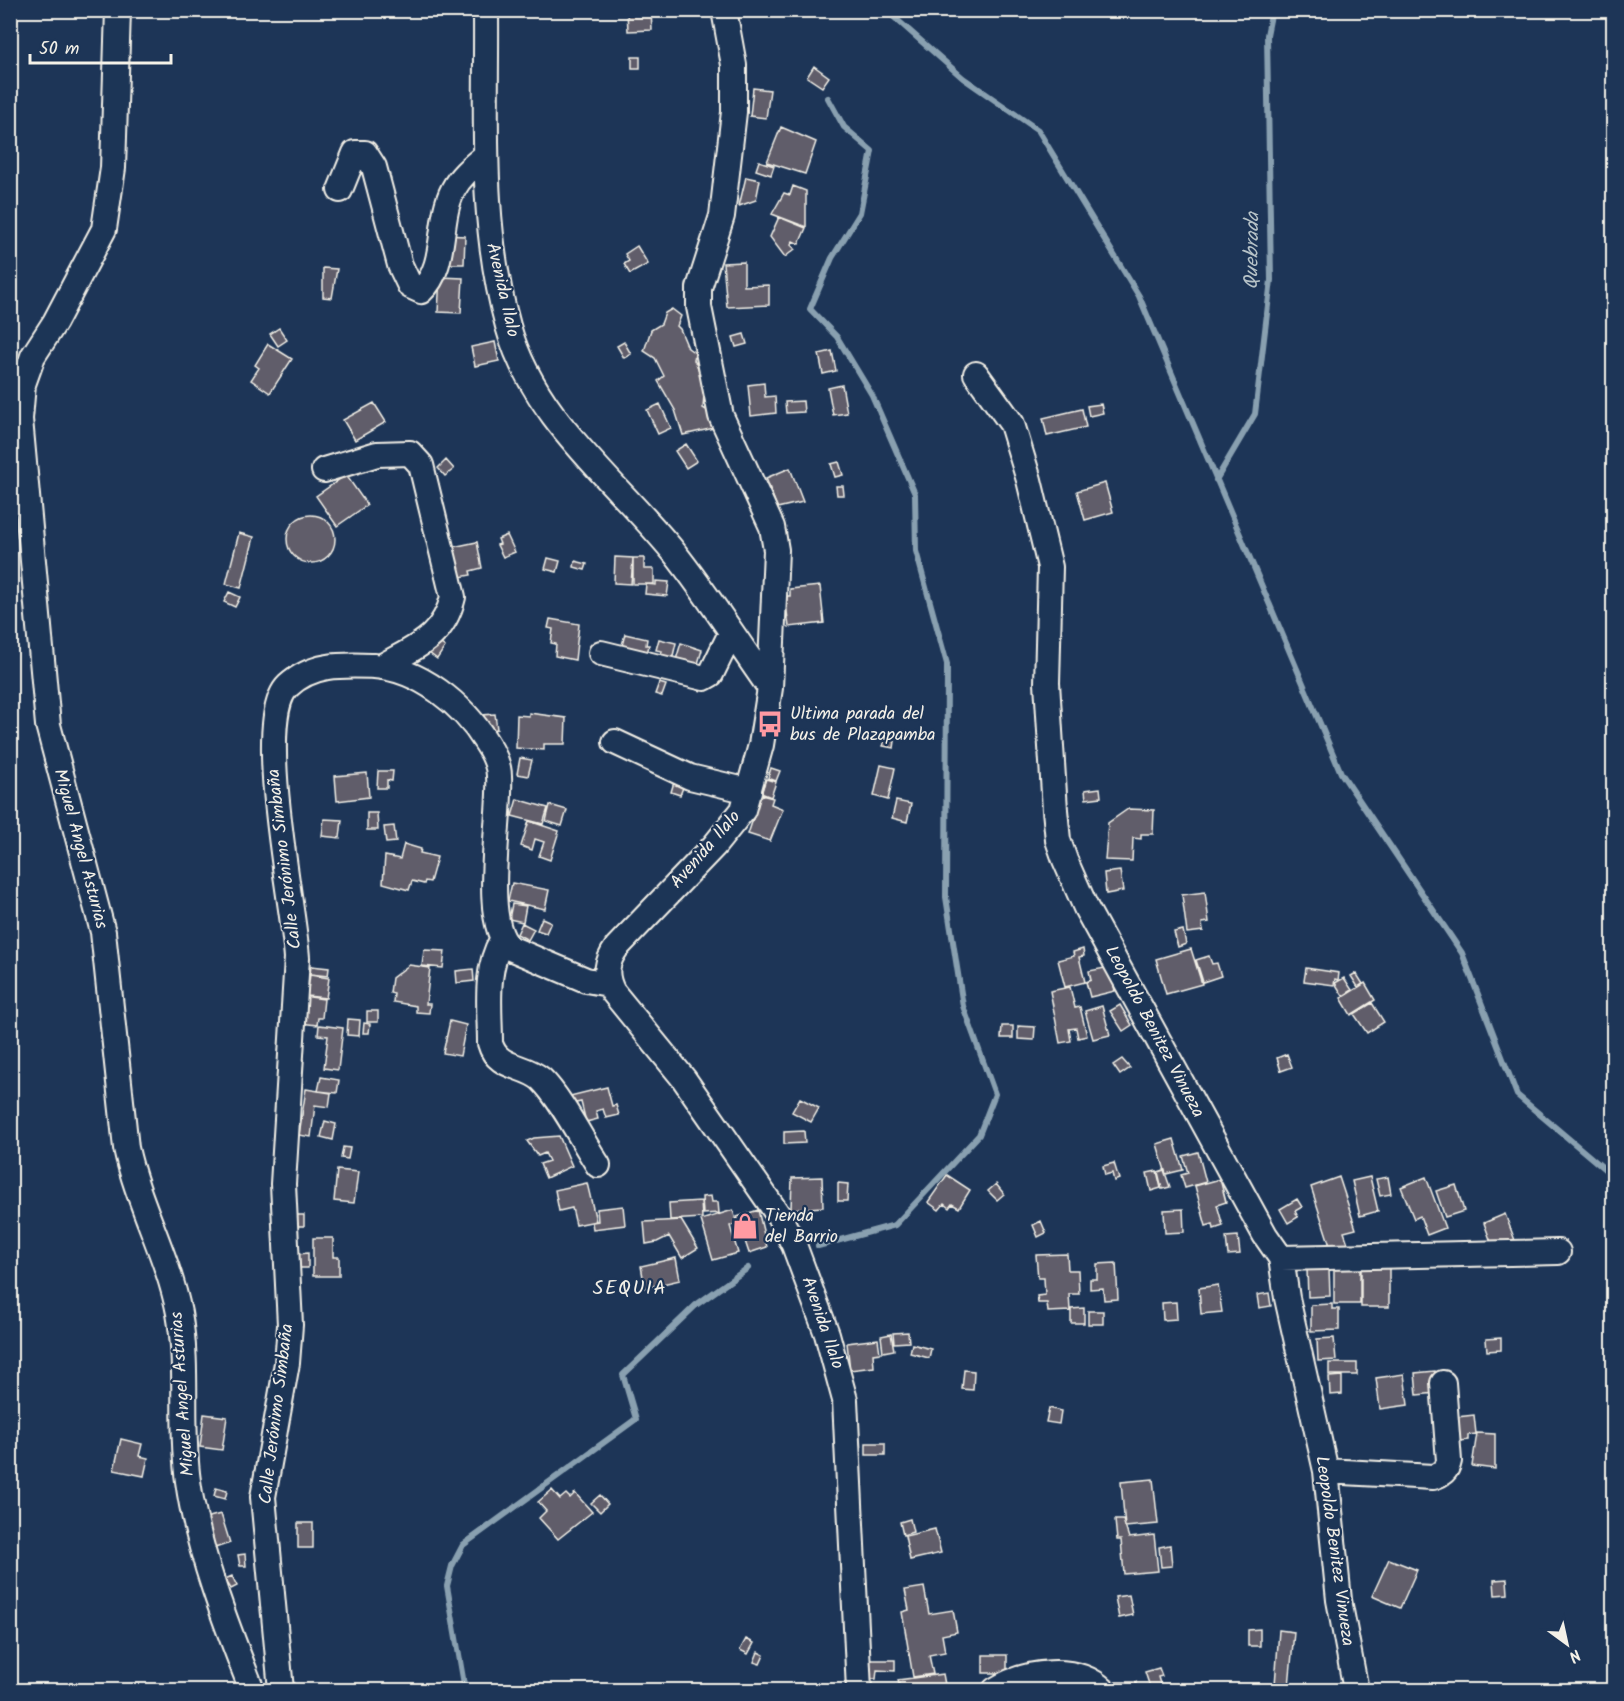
<svg xmlns="http://www.w3.org/2000/svg" width="1624" height="1701" viewBox="0 0 1624 1701" font-family="Kalam,sans-serif">
  <style>
    .lines { fill: none; stroke-linecap: round; stroke-linejoin: round }
    .stream { stroke: #89a0b0; stroke-width: 6 }
    .building { fill: #605d6b; stroke: #f4f1e8; stroke-width: 1.5 }
    .minor-casing { stroke: #f4f1e8; stroke-width: 28 }
    .minor { stroke: #1d3557; stroke-width: 24 }
    .labels { text-anchor: middle; dominant-baseline: central; stroke-width: 4.5; stroke-linejoin: round; paint-order: stroke }
    .street-label { font-size: 18px; fill: #f4f1e8; stroke: #1d3557 }
    .poi-label { font-size: 18px; fill: #f4f1e8; stroke: #1d3557; text-anchor: start }
    .water-label { font-size: 20px; font-style: italic; fill: #b6c2c7; stroke: #1d3557 }
    .neighbourhood-label { font-size: 20px; letter-spacing: 1.5px; fill: #f4f1e8; stroke: #1d3557 }
  </style>
  <rect width="100%" height="100%" fill="#1d3557"/>
  <filter id="ink" filterUnits="userSpaceOnUse"><feTurbulence type="fractalNoise" baseFrequency=".0167" numOctaves="2"/><feDisplacementMap in="SourceGraphic" scale="12" xChannelSelector="R" yChannelSelector="G"/><feConvolveMatrix kernelMatrix="1 2 1 2 8 2 1 2 1" color-interpolation-filters="sRGB"/></filter>
  <g filter="url(#ink)">
    <g class="lines">
      <path class="stream" d="M886,10l77,68 75,52 101,166 202,477 121,180 55,142 97,82
        M1216,480l39,-66 16,-134 -4,-245 5,-25
        M818,1246l77,-21 84,-90 16,-41 -32,-88 -17,-109 1,-233 -31,-113 -1,-57 -43,-99 -35,-58 -27,-28 22,-51 28,-45 12,-62 -28,-24 -16,-29
        M465,1690l-18,-104 5,-20 11,-21 173,-126 -13,-44 73,-70 52,-37"/>
    </g>
    <path class="building" d="M627,10h24l1,20 -24,1z
      M632,57h8v11h-8z
      M814,66l15,11 -7,10 -15,-10z
      M753,88l17,2 -4,28 -16,-2z
      M781,127l35,15 -11,32 -38,-12z
      M759,161l15,5 -3,9 -15,-5z
      M746,177l14,3 -4,20 -17,6z
      M793,186l13,5v36l-34,-13 12,-21 6,2z
      M779,217l27,11 -7,16 -6,-3 -2,4 4,4 -10,8 -15,-20z
      M443,235l22,1 -1,28h-22z
      M637,246l11,18 -18,10 -6,-10 5,-3 -4,-7z
      M744,262v24l25,-1v20l-42,2 -4,-44z
      M323,268l14,1 -5,29 -9,-1z
      M440,277l23,1 -2,35 -23,-1z
      M672,309l9,7 -4,10 3,3 8,19 7,5 -1,7 11,20 -2,28 5,3 6,17 -31,7 -8,-25 -17,-29 6,-5 -9,-18 -11,-7 7,-21 10,-6 4,-11z
      M279,328l8,12 -9,6 -8,-12z
      M744,334l3,10 -11,3 -3,-10z
      M495,342l4,19 -24,5 -4,-19z
      M624,342l7,12 -7,4 -7,-12z
      M268,344l24,15 -22,34 -19,-13 8,-12 -4,-3z
      M832,351l4,20 -13,3 -4,-20z
      M764,383l1,14 10,-1 1,17 -25,3 -3,-31z
      M842,385l5,28 -14,2 -5,-27z
      M803,401l1,11 -18,1 -1,-11z
      M374,403l12,19 -31,18 -12,-20z
      M660,404l11,24 -13,6 -11,-24z
      M1101,404l2,9 -14,3 -2,-10z
      M1082,409l4,18 -39,9 -4,-18z
      M686,444l11,17 -11,7 -11,-17z
      M446,460l8,9 -9,7 -7,-8z
      M839,462l4,13 -8,2 -4,-13z
      M790,468l13,34 -26,6 -11,-30z
      M346,475l21,30 -30,21 -21,-30z
      M1105,483l8,29 -28,8 -8,-29z
      M836,486h7l1,9h-7z
      M287 539a24 24 0 1 1 48 0a24 24 0 1 1-48 0Z
      M239,533l15,4 -13,51 -15,-4z
      M507,535l8,17 -12,5 -6,-12 3,-1 -2,-5z
      M477,542l5,26 -12,3 1,4 -16,3 -7,-30z
      M615,557l18,1 -2,26 -17,-1z
      M548,558l12,3 -3,11 -12,-3z
      M633,558h11v11h10v15h-21z
      M575,561l12,3 -2,6 -11,-3z
      M656,581l13,1 -2,14 -22,-2 1,-10 10,1z
      M820,586l4,37 -35,4 -4,-31h5v-7z
      M229,592l11,5 -5,10 -11,-5z
      M550,619l29,5 -4,36 -20,-4 1,-12 -5,-1 2,-14 -5,-1z
      M625,634l22,5 -1,6h3l-3,14 -26,-6z
      M659,639l17,4 -4,17 -12,-3 2,-6 -6,-1z
      M437,641l8,6 -8,12 -8,-6z
      M681,643l21,7 -6,20 -21,-7z
      M659,683l7,2 -4,11 -7,-2z
      M529,713l37,5 -1,26h-21v6l-28,-2 1,-33 12,1z
      M495,714l2,15 -14,2 -2,-16z
      M885,739l10,2 -1,7 -11,-2z
      M520,758l12,2 -4,16 -11,-2z
      M881,765l14,3 -7,32 -14,-4z
      M771,768l9,3 -4,10 -8,-3z
      M378,771h15l-1,10 -5,-1v8h-10z
      M367,773l2,24 -32,4 -2,-25z
      M766,779l10,3 -5,15 -10,-4z
      M674,782l10,3 -4,10 -9,-3z
      M1100,788l1,9 -15,2 -1,-9z
      M761,795l12,3 -2,6 12,5 -13,32 -22,-7z
      M517,799l31,9 -5,16 -31,-8z
      M896,801l15,3 -4,18 -15,-4z
      M550,805l17,5 -5,16 -16,-5z
      M1128,809l26,1 -1,24h-12v5l-8,-1 -1,23 -27,-1 3,-37z
      M367,813h10l1,17h-11z
      M324,819l18,1 -2,18 -18,-2z
      M529,821l30,10 -9,29 -11,-4 5,-14 -9,-3 -3,11 -11,-4z
      M394,826l2,16 -10,1 -2,-16z
      M404,844l17,5 -1,4 17,4 -7,25 -5,-1 -1,3 -12,-3 -3,9 -26,-7 2,-27 15,3z
      M1120,871l3,20 -17,3 -2,-21z
      M512,883l37,7 -4,19 -37,-8z
      M1205,892l4,30 -7,1 1,8 -16,2 -5,-38z
      M512,904l14,2 -3,16 -14,-3z
      M542,918l9,4 -5,11 -9,-3z
      M522,923l12,6 -6,11 -11,-6z
      M1183,930l3,14 -8,3 -4,-15z
      M1083,949l1,7 -5,1 6,25 -20,5 -7,-27 16,-4 -1,-4z
      M1191,949l11,35 -36,10 -10,-35z
      M424,950l21,1 -2,17 -21,-2z
      M1209,956l3,8 5,-1 4,13 -18,6 -7,-22z
      M409,965l21,3 -4,36h4l-1,9 -13,-1v-6l-23,-4 1,-8 -4,-1 2,-15z
      M311,966l18,2 -1,8 -18,-2z
      M1110,967l5,24 -25,6 -4,-15 5,-2 -2,-9z
      M1306,968l33,5 -1,7 -3,-1 -1,6 -30,-4z
      M473,969l1,12 -17,2 -1,-12z
      M1356,973l7,11 -5,3 -7,-11z
      M310,975l19,3 -3,20 -19,-2z
      M1344,978l8,12 -9,6 -8,-13z
      M1365,983l10,17 -24,15 -10,-17z
      M1070,987l5,21 5,-1 7,29 -9,2 -2,-10 -7,1 2,12 -11,2 -10,-52z
      M303,996l21,3 -2,19h-4l-1,7 -17,-2z
      M1372,1003l12,19 -17,11 -13,-19z
      M1120,1005l12,20 -9,6 -13,-20z
      M1102,1006l8,29 -17,4 -8,-28z
      M367,1011h11v11h-11z
      M348,1019l12,1 -1,16 -12,-1z
      M450,1021l16,4 -6,31 -17,-3z
      M364,1023l6,1 -1,9h-6z
      M319,1025l24,3 -5,42 -14,-2 4,-32 -10,-1z
      M1002,1026h11v12h-12z
      M1018,1026l17,1 -1,13 -16,-1z
      M1287,1054l5,13 -11,4 -4,-13z
      M1122,1059l8,9 -10,7 -7,-10z
      M321,1077l18,3 -2,13 -19,-2z
      M607,1087l5,19 4,-1 3,10 -13,3 -3,-9 -7,2 2,8 -12,3 -5,-20 -10,2 -1,-8z
      M306,1089l25,4 -2,14 -14,-2 -4,32 -12,-2z
      M800,1098l19,10 -8,14 -19,-10z
      M325,1121l11,3 -3,16 -12,-3z
      M804,1131l1,12 -21,1v-12z
      M559,1136l13,30 -26,12 -6,-14 9,-3 -4,-8 -7,3 -11,-15 7,-3z
      M1174,1139l9,31 -17,4 -9,-30z
      M343,1147l7,1 -2,11 -7,-1z
      M1198,1152l8,30 -21,6 -4,-13 7,-2 -5,-17z
      M1114,1163l5,16 -5,2 -2,-8 -7,2 -2,-9z
      M337,1170l21,2 -4,31 -20,-2z
      M1164,1170l6,17 -8,2 -4,-17z
      M1157,1171l4,17 -10,3 -4,-18z
      M947,1175l23,15 -11,18 -7,-4 -3,4 -5,-4 -5,6 -11,-8z
      M822,1177l1,30 -32,2 1,-31z
      M1339,1177l17,52 -12,3 6,17 -17,6 -22,-68z
      M1370,1177l8,34 -18,5 -8,-35z
      M1388,1177l3,17 -11,2 -4,-17z
      M1426,1177l19,51 -18,7 -7,-19 -6,3 -13,-32z
      M1220,1179l6,23 -9,3 6,21 -9,3 -1,-5 -7,2 -11,-40z
      M587,1183l9,38 -20,4 -4,-17 -13,3 -4,-21z
      M838,1183l10,1 -1,17h-9z
      M996,1184l8,10 -7,6 -9,-9z
      M1456,1185l8,26 -19,6 -9,-26z
      M711,1196l1,6h6l1,11 -16,1 -1,-17z
      M1297,1199l5,8 -7,4 3,6 -10,6 -8,-14z
      M701,1201l1,17 -32,2 -1,-17z
      M623,1206l2,19 -32,4 -1,-7 6,-1 -1,-12z
      M1183,1209l1,23 -19,1 -1,-23z
      M733,1210l4,14 -7,2 8,27 -25,7 -12,-40z
      M758,1210l9,37 -18,6 -12,-36z
      M1505,1214l11,29 -24,2 -8,-22z
      M292,1215h12v11h-12z
      M681,1220l17,28 -16,10 -13,-22 -12,6 -11,2 -2,-22z
      M1041,1221l5,12 -8,4 -5,-12z
      M1238,1236l2,18 -12,1 -2,-18z
      M313,1238h20v19h6v19h-26z
      M308,1253v15h-10v-14z
      M1067,1254l1,16h10l1,24h-10l1,17 -22,1 -1,-9h-9l-1,-7 8,-1 -1,-17h-6l-2,-23z
      M676,1258l4,22 -35,8 -4,-22z
      M1361,1261h28v46h-28z
      M1360,1262v42h-26v-41z
      M1116,1263l2,36 -14,1 -1,-12 -13,1v-10h7v-15z
      M1329,1268l1,28 -22,1 -1,-28z
      M1218,1285l4,27 -21,2 -2,-26z
      M1269,1293l2,13 -12,2 -2,-13z
      M1176,1302l1,17 -14,1 -1,-17z
      M1332,1304v5h7v21l-28,1v-26z
      M1084,1308v15h-13v-14z
      M1088,1311h15v13h-15z
      M908,1332l1,10 -15,1 -1,-10z
      M891,1334l3,16 -11,2 -2,-16z
      M1334,1338l2,22 -18,1 -1,-22z
      M1501,1338v12l-14,1 -1,-12z
      M878,1339l2,14 -7,1 1,13 -24,3 -3,-27z
      M912,1344l19,5 -2,9 -19,-5z
      M1329,1363h28v12h-28z
      M964,1370l10,1 -1,19 -11,-1z
      M1435,1371l1,22 -19,2 -2,-22z
      M1404,1374l4,31 -28,4 -4,-31z
      M1342,1376v18l-12,1 -1,-18z
      M1049,1408l12,3 -2,13 -13,-2z
      M204,1414l23,3 -5,33 -22,-3z
      M1474,1415l2,19 -8,1v5l-8,1 -3,-24z
      M1477,1433l18,1v35l-23,-3z
      M121,1439l21,5 -3,12 9,2 -4,18 -30,-6z
      M866,1443h19v12h-19z
      M1153,1479l5,45 -33,3 -4,-45z
      M216,1488l11,3 -2,8 -11,-3z
      M552,1490l8,9 6,-5 4,4 5,-5 17,19 -34,27 -19,-21 7,-7 -8,-9z
      M600,1495l8,9 -8,8 -9,-9z
      M221,1514l9,29 -15,5 -10,-30z
      M910,1519l3,13 -10,3 -3,-13z
      M1115,1520h8l6,18 25,-3 4,36 -34,3 -3,-34h-4z
      M298,1523h15v25h-15z
      M935,1529l6,24 -31,7 -5,-24z
      M1170,1545l2,21 -11,1 -2,-20z
      M245,1554l1,12h-6l-2,-11z
      M1389,1559l28,11 -17,38 -28,-12z
      M232,1576l5,10 -6,3 -6,-10z
      M1507,1579l1,15 -13,1 -1,-15z
      M924,1587l5,27 24,-4 4,22 -15,3 3,17 -16,3 4,19 -20,3 -11,-65 7,-2 -4,-20z
      M1129,1595l4,20 -14,3 -4,-21z
      M1260,1629v17h-12v-16z
      M1279,1630l15,2 -5,54 -14,-1z
      M746,1639l8,4 -6,11 -8,-4z
      M758,1652l6,3 -4,9 -6,-2z
      M983,1655h24v18h-24z
      M869,1660h26v11l-18,-1 -1,9h-7z
      M1159,1668l3,8 -4,1 4,13h-11l-6,-18z
      M943,1674l3,16h-46l-2,-10z
      M1116,1682h20v8h-20z"/>
    <g class="lines">
      <g class="minor-casing">
        <path id="minor" d="M118,10l-5,158 -9,61 -49,93 -22,34 -10,28 -3,35 28,306 55,207 23,216c12,56 42,108 53,165 10,55 1,113 9,168 10,71 38,143 64,209
          M486,10c1,107 -7,212 22,316 25,92 107,154 165,225 35,44 65,92 97,137l-9,57 -18,65 -29,36 -97,101c-11,15 -13,28 -4,45l71,87 95,137 15,29 33,89 18,66 14,290
          M724,10l10,55v47l-12,104 -23,72v19l22,109 51,111 4,23 -6,138
          M340,190l15,-37h10l9,14 26,98 10,21 11,5c27,-25 16,-70 32,-101 7,-14 20,-24 32,-34
          M976,374l36,50 17,56 21,87 -3,116 8,127 3,30 7,20 21,48 179,327 16,23 6,40 39,173 13,129 17,90
          M324,470l53,-16 33,-1 11,12 32,132c-10,42 -38,50 -72,70
          M601,653l103,25 7,-4 20,-41
          M615,742l75,35 59,14
          M502,940c-18,31 -12,69 -12,103 7,26 33,21 51,36 19,18 42,63 57,86
          M1281,1258l277,-6
          M1326,1471l107,6c9,-3 14,-6 16,-16l-6,-78
          M281,1690l-18,-193 24,-134 3,-38 -7,-141 14,-226c-3,-52 -44,-239 -9,-272 25,-23 54,-21 86,-20 45,3 89,38 112,76 6,9 13,23 13,34 3,41 -19,145 11,172l76,32 23,4
          M995,1690c30,-19 82,-26 108,0"/>
      </g>
      <use href="#minor" class="minor"/>
    </g>
  </g>
  <defs>
    <g id="bus-bare" transform="scale(2.07)"><path d="M-5-6H5V4H4V6H2V4H-2V6H-4V4H-5ZM-3.5-4V0h7V-4ZM-3.5 1.2v1.5H-2V1.2ZM2 1.2v1.5H3.5V1.2Z" fill="#ff9aa2" stroke="#1d3557" stroke-width="2.5" paint-order="stroke"/></g>
    <g id="shop-bare" transform="scale(2.07)"><path d="M-5-2.5h2.3a2.7 3.5 0 0 1 5.4 0H5L5.5 6h-11ZM-1.5-2.5h3a1.5 2.3 0 0 0-3 0Z" fill="#ff9aa2" stroke="#1d3557" stroke-width="2.5" paint-order="stroke"/></g>
  </defs>
  <g fill-rule="evenodd">
    <use href="#bus-bare" x="770" y="724"/>
    <use href="#shop-bare" x="745" y="1226"/>
  </g>
  <g class="labels">
    <g class="street-label">
      <text transform="translate(502 290) rotate(77)">Avenida Ilalo</text>
      <text transform="translate(80 849) rotate(75)">Miguel Angel Asturias</text>
      <text transform="translate(706 850) rotate(-49)">Avenida Ilalo</text>
      <text transform="translate(285 859) rotate(-97)">Calle Jerónimo Simbaña</text>
      <text transform="translate(1154 1032) rotate(62)">Leopoldo Benitez Vinueza</text>
      <text transform="translate(822 1323) rotate(71)">Avenida Ilalo</text>
      <text transform="translate(183 1394) rotate(-94)">Miguel Angel Asturias</text>
      <text transform="translate(277 1414) rotate(-83)">Calle Jerónimo Simbaña</text>
      <text transform="translate(1334 1551) rotate(82)">Leopoldo Benitez Vinueza</text>
    </g>
    <g class="poi-label">
      <text x="790" y="714">Ultima parada del<tspan x="790" dy="21">bus de Plazapamba</tspan></text>
      <text x="765" y="1216">Tienda<tspan x="765" dy="21">del Barrio</tspan></text>
    </g>
    <g class="water-label">
      <text transform="translate(1253 251) rotate(-89)">Quebrada</text>
    </g>
    <g class="neighbourhood-label">
      <text x="630" y="1289">SEQUIA</text>
    </g>
  </g>
  <rect width="1624" height="1701" fill="none" stroke="#1d3557" stroke-width="36"/>
  <rect x="18" y="18" width="1588" height="1665" fill="none" stroke="#f4f1e8" stroke-width="2" filter="url(#ink)"/>
  <g transform="translate(1567 1644) rotate(147)" stroke="#1d3557" stroke-width="4.5" paint-order="stroke">
  <path d="M0-4.5L10 22L0 15L-10 22Z" fill="#f4f1e8"/>
  <text y="-9" font-size="16" font-weight="bold" text-anchor="middle" fill="#f4f1e8">N</text>
  </g>
  <path d="M30 54v9h141v-9" fill="none" stroke="#f4f1e8" stroke-width="3"/>
  <text x="39" y="54" font-size="18" fill="#f4f1e8" stroke="#1d3557" stroke-width="4.5" paint-order="stroke">50 m</text>
</svg>
